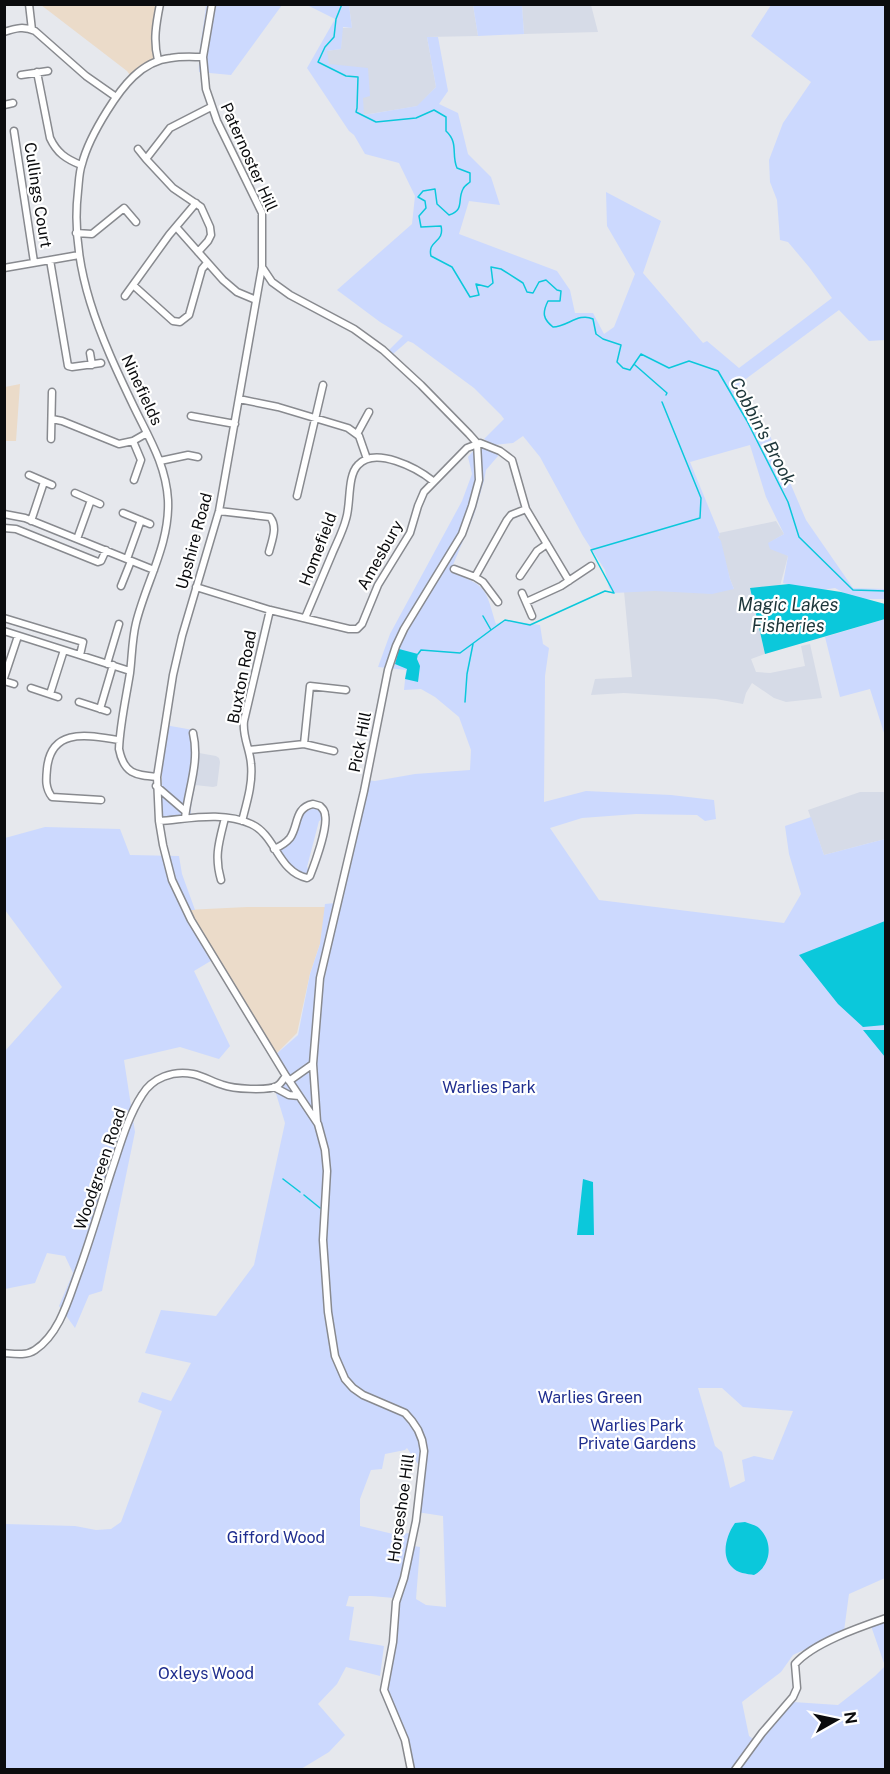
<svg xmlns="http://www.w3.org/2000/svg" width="890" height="1774" viewBox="0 0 890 1774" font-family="'Public Sans',sans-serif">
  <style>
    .built { fill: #d6dbe7 }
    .education { fill: #ebdbc9 }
    .green { fill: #ccd9fe; fill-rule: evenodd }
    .water { fill: #0bc8db }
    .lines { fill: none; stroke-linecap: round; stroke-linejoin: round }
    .stream { stroke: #0bc8db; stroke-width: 1.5 }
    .minor-casing { stroke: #888a8f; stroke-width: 9 }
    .minor { stroke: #fff; stroke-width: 6 }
    .labels { text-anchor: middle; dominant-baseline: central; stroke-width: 4.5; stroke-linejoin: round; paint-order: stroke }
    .street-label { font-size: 16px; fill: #0b0c0e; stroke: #fff }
    .park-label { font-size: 16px; fill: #1f2e8f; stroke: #fff }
    .water-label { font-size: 18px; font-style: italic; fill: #1d363a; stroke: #fff }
  </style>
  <rect width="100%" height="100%" fill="#e6e8ed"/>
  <path class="built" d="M349,5h124l5,31 -51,1 9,50 -18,19 -55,9v-17l-34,-33 -3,-14 15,-2 1,-21h10z
    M522,5h69l7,27 -74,2z
    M776,521l8,13 -15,9 19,13 -8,30 -30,2 15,66 -14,5 5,13 14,1 35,-7 -4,-20 9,-2 12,54 -36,4 -12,-4 -22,-15 -6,10 -3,11 -27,-5 -92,-6 -33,2 4,-16 37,-2 -8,-86 110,-2 -4,-10 -12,-43 2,-1 -1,-2z
    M199,753l17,3 3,2 1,4 -3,24 -4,1 -18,-2z
    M860,792h25v47l-61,16 -16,-45z"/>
  <path class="education" d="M41,5h119l-3,14 1,41 -26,18 -5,-7z
    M20,384l-4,57h-11v-54z
    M247,907h79l-6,37 -10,30 -13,59 -23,23 -88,-146z"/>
  <path class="green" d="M206,5h76l-51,70 -32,-3c-1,-23 5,-45 7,-67z
    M307,5h42l3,23 -9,-1 -2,22 -14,2 2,13 39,4 2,28 -7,2 1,17 53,-9 19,-19 -9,-50h11l10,54 -9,13 19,9 10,41 23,23 9,28 -31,-4 -10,33 98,37 13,19 5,23h18l11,21 10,-7 21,-53 -28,-48 -1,-34 55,29 -18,52 60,70 4,-2 32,27 93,-70 -23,-31 -21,-25 -8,-2 -3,-40 -7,-18 -1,-22 14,-37 28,-41 -60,-46 20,-31h114v335l-16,1 -30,-31 -100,74 29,47 38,89 47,68 32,1v10h-30l-20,-11 -19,3 -33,-8 5,-27 -18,-7 -2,-6 16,-9 -18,-37 -16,-52 -60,17 30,73 -2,2 3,4 9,38 4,10 -22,5 -57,-3 -41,2 -5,-5 -4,-18 -22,-34 -43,-79 -17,-21 -10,7 -19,2 -10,-6 20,-20 -3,-4 -27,-27 -61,-45 -5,-2 -15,13 -5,-3 15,-15 -23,-14 -43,-32 75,-66 3,-28 -16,-33 -34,-9 -11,-19 -5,-4 -42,-63 28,-49z
    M473,5h49l2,29 -46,2z
    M480,443l20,8 -2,5 -12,14 -2,11 -10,34 -24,57c37,14 35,15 46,52l9,-4 35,5 3,19 6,4 -4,28 -1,126 42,-11 85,4 43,5 2,19 -11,2 -8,-6 -61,-1 -54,4 -32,10 49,72 185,23 17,-29 -12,-40 -4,-28 26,-9 13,38 61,-16v739l-36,16 -5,37 -51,24 -12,17 -39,30 7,34 10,7 34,-41 45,3 37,-29 10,-10 -14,-40 14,-5v148h-478l-5,-33 -18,-46 10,-92 -23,-2h-22l-3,10 8,1 -5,33 35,6 -4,30 -34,-9 -9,17 -19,20 27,31 -16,17 -28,17 -296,1v-246l70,2 21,4 15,-1 10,-7 41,-111 -24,-9 4,-10 29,9 20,-38 -46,-10 16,-43 55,6 38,-51 31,-142 -11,-36 12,-11 -12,-20 24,-21 12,-61 10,-30 5,-40 10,-1 30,-123 10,1 40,-7 55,-4 1,-20 -12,-33 -24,-20 -14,-8 -17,1 2,-20 -28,-3 12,-33 72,-133 10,-27 -4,-17zM698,1388h24l21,19 50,4 -20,49 -19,-4 -12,4 3,21 -15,7 -8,-36 -7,-6zM407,1448l13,19 -3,45 26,4 3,91 -20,-2 -10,-6 4,-52 -6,-1 -17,43 14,-56 -18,1 -33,-8v-27l11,-29 11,-1 3,-15 20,-4z
    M885,619h1l-1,117 -15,-47 -30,8 -15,-60z
    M165,725l28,5c7,19 6,37 2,57 -2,10 -5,19 -4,29l-29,5v-47z
    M314,808l7,3 2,8 -4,2 -12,46 3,4 -4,5 -7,-1 -19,-21 1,-5c17,-13 11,-34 33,-41z
    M45,827l75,2 10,26 49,1 3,18 13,36h-8l27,49 -20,12 36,75 -11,13 -39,-12 -56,13 11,72 -33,159 -13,4 -14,33 -16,-22 14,-33 -8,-17 -18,-3 -12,30 -30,6v-238l57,-64 -57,-77v-72z"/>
  <path class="water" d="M789,584l52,8 44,12v15l-120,35 -15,-66z
    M399,649l19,5 -1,5 3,7 -2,16 -13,-3 2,-10 -12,-5z
    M885,921v104l-22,2 -25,-23 -39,-49z
    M863,1030h22v27z
    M583,1179l10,3 1,53h-17z
    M745,1522c5,2 11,3 14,6 15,14 12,38 -5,47 -7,-1 -17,-2 -22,-8 -12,-12 -5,-33 3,-44z"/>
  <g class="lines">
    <path class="stream" d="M342,4l-6,15 -2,18 -9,10 -7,15 28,14 12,1 -1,31 -1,4 20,10 40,-4 18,-8 12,7v14c13,12 5,23 11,37l13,5v9c-2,2 -6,4 -7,7 -6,11 2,21 -14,26l-12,-11 -2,-15 -12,2 -5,6 7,4 1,7 -7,8 2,11 20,-1c4,17 -14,14 -10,30l21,11 18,30 9,-2 -3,-11 12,3 5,-4 -2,-16 10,2 22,14 4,9 6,1 6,-11 7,-2 11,10 4,1 -1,10h-12c-6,12 -5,18 5,26 14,0 26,-15 40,-8l3,15 7,5 18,6 -4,17 6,6 7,2 11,-16 28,14 20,-7 29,10 29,50 41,81 11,35 54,53 33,1
      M635,365l32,28 -1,2
      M483,616l8,14 14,-10 25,5 75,-34 9,2 -23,-43 109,-32 1,-20 -39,-96
      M418,654l3,-4 39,3 31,-23
      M465,702l2,-28 6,-30
      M283,1179l17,13
      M304,1195l16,13"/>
    <g class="minor-casing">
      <path id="minor" d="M29,4l3,26
        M212,4l-9,53 3,32 11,32 45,92v54l-43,244 -37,125 -9,39 -16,102 2,44 4,24 9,35 19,40 95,156 32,48 7,26 2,21 -4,69 5,72 7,44 10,23 8,9 10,7 42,18 7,8 6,9 4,10 2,11 -8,70 -12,57 -8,24 -3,40 -9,48 21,50 6,30
        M4,32c12,-4 20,-6 31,-1l51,45 30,21
        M158,60c-5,-19 -2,-36 2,-56
        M37,72l13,66c7,15 16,21 31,27
        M21,75l27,-4
        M4,105l9,-2
        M14,131l20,131
        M138,149l8,10
        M177,228l46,52 14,12 19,8
        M76,233l16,1 32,-26 12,14
        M198,252l10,-11 3,-6 -1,-8 -9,-20 -28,-19 -27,-29 24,-31 41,-21
        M50,260l18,106 4,1 29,-4
        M262,267l10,15 18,13 64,34 29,21 38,35 48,49 8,9 2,37 -7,26 -10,28 -58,95 -8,17 -8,24 -24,121 -44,187 -7,86 4,58
        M4,268l75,-13
        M133,285l40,36 7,1 9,-7 13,-46 5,-6
        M125,296l44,-61 27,-32
        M90,353l2,12
        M239,399l39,8 70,21 11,8 8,23
        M191,416l44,8
        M52,419l10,2 57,23 14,-3 14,-8
        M357,434l12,-22
        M51,439l1,-47
        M133,441l8,19 -7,20
        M160,461l28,-6 10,2
        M29,475l23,10
        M75,493l25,11
        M297,496l26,-111
        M219,511l51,6c8,10 2,23 -1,35
        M123,513l27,11
        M4,514l21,4 129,52
        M31,521l13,-39
        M4,528l12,1 82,33 3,-1 5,-11
        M77,539l14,-39
        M127,559l14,-39
        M454,569l21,8 32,-57 4,-5 15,-6
        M520,576l17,-25 10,-7
        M475,577l8,5 15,20
        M121,586l10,-25
        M196,587l74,23 79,19h8l5,-5 16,-39 32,-52 8,-27 6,-14 43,-44 13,-5 20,8 12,9 14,49 43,72
        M522,593l10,23
        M526,602l35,-16 30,-20
        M4,618l79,24 -3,13
        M305,618c9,-21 18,-43 27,-64 5,-12 11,-23 14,-35 5,-15 1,-43 12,-54 17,-19 59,3 75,16
        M4,631l126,40
        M107,664l12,-40
        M4,678l14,-42
        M4,681l10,3
        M31,688l27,9
        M50,694l14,-44
        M79,702l28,9
        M100,709l13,-44
        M304,744l6,-58 36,4
        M249,750l55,-6 30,7
        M157,777c-22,-2 -33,-3 -38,-28 1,-25 7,-51 11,-76 2,-16 2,-34 6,-50 10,-41 34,-79 32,-123 -2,-35 -19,-62 -34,-93 -33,-69 -65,-138 -56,-216 1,-9 1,-19 4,-27 5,-20 15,-37 25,-53 15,-24 34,-50 64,-53 11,-2 22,-1 32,-1
        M156,786l29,25
        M101,800l-49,-3c-7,-9 -6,-18 -5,-28 4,-43 43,-33 72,-29
        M185,818c3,-29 15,-55 8,-85
        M159,821c29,-2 64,-10 92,3 25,11 27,48 56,54l3,-2c5,-13 18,-49 15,-61 0,-4 -2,-6 -5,-9l-7,-2c-19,4 -14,21 -23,34 -4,5 -9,8 -16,11
        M242,821c5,-19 11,-38 9,-57 -1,-15 -9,-28 -7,-43l26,-111
        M221,880c-7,-24 -2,-38 4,-62
        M289,1081l24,-17
        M274,1087l15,8 10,1
        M4,1353c11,1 22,3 31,-3 24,-16 33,-49 42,-74 13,-35 23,-70 34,-104 9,-26 16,-54 31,-77 10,-17 31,-25 51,-21 10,2 20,8 30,11 10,4 45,6 54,1 4,-2 6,-7 9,-10
        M735,1770l27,-37 31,-36 4,-9 -2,-24c18,-21 65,-37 91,-46"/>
    </g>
    <use href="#minor" class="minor"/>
  </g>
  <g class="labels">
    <g class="street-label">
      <text transform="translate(249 157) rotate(66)">Paternoster Hill</text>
      <text transform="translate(38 195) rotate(81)">Cullings Court</text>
      <text transform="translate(142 390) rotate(65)">Ninefields</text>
      <text transform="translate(194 541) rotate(-75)">Upshire Road</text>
      <text transform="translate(318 549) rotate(-69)">Homefield</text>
      <text transform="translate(380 555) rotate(-61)">Amesbury</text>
      <text transform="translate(242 677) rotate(-79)">Buxton Road</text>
      <text transform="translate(360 742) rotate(-79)">Pick Hill</text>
      <text transform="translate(100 1169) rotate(-71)">Woodgreen Road</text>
      <text transform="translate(401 1508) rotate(-82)">Horseshoe Hill</text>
    </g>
    <g class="park-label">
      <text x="489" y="1087">Warlies Park</text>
      <text x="590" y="1397">Warlies Green</text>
      <text x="637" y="1425">Warlies Park<tspan x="637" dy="18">Private Gardens</tspan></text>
      <text x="276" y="1537">Gifford Wood</text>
      <text x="206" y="1673">Oxleys Wood</text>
    </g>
    <g class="water-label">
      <text transform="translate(763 431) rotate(62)">Cobbin's Brook</text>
      <text x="788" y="604">Magic Lakes<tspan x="788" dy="21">Fisheries</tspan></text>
    </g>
  </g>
  <rect width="890" height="1774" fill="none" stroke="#0b0c0e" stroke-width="12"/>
  <g transform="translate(836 1720) rotate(81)" stroke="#ffffff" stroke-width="4.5" paint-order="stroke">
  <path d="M0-4.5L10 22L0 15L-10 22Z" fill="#0b0c0e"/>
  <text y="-9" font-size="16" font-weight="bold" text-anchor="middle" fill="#0b0c0e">N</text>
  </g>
</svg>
